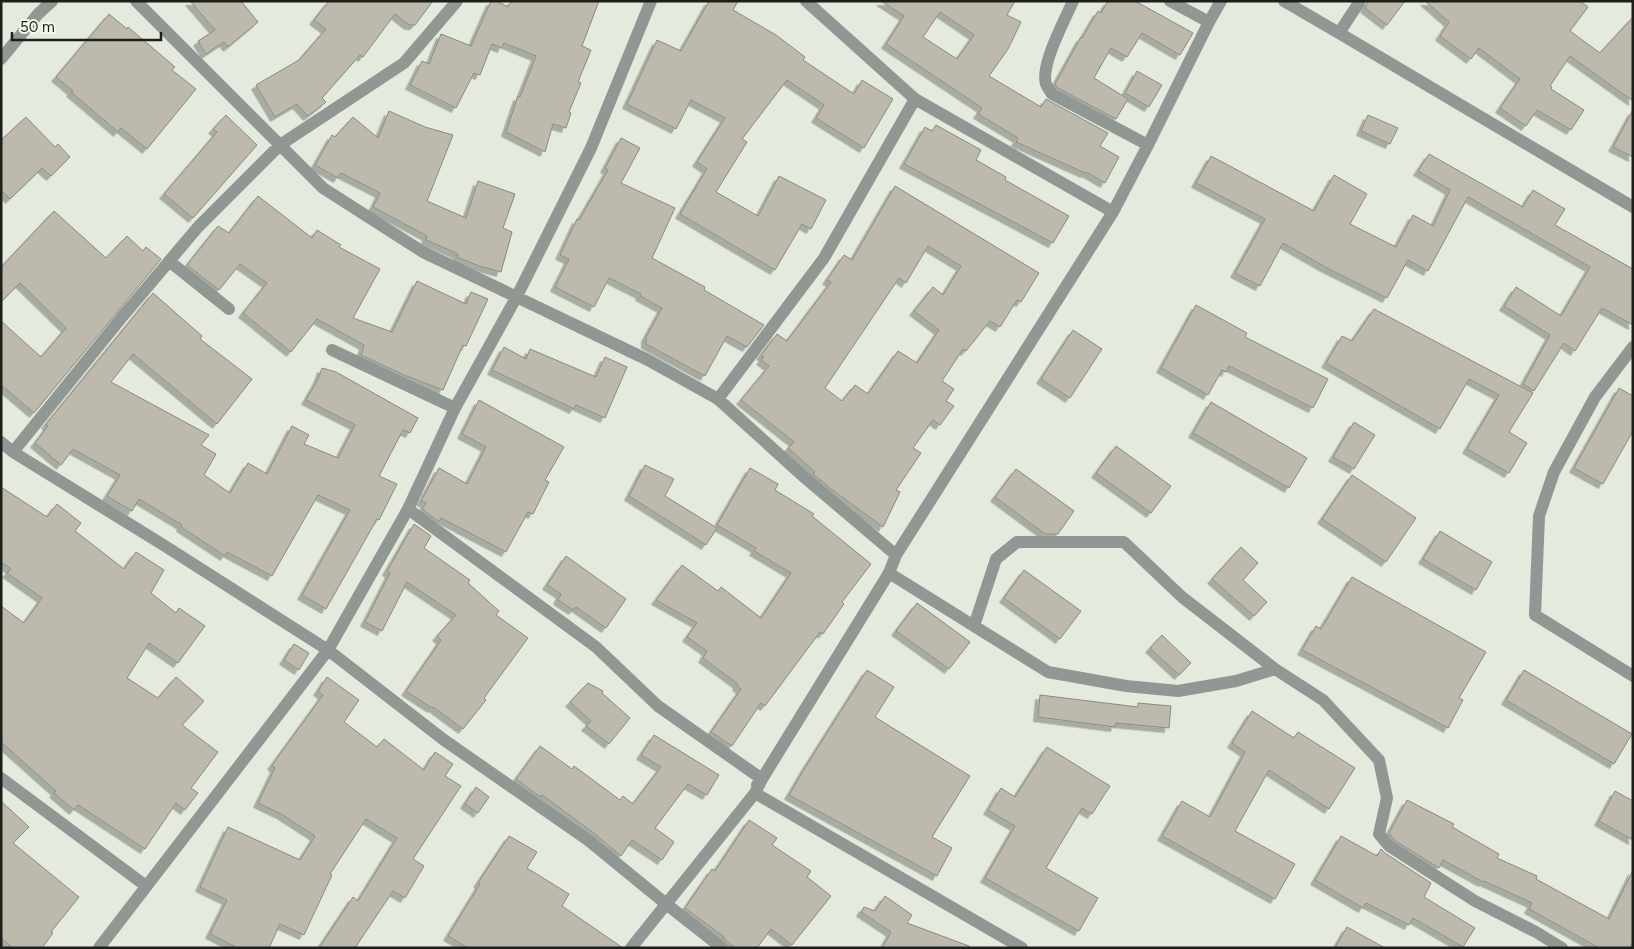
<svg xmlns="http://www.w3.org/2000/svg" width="1634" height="949" viewBox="0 0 1634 949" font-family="Figtree,sans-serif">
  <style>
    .building { fill: #bdb9ad; stroke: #8c897d; fill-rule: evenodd; filter: url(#shadow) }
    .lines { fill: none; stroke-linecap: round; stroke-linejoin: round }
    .minor { stroke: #919793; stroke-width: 12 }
  </style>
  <defs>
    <filter id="shadow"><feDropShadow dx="-4.5" dy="4.5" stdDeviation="0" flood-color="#0004"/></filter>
  </defs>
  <rect width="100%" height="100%" fill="#e4eadd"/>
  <path class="building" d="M190,1h51l17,21 -30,25 -4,-5 -18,12 -8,-13 17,-11z
    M329,1h104l-18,24h-6l-14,-11 -32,43 -3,-2 -38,43 4,4 -18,14 -11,-12 -22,13 -19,-32 43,-25 27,-31 -12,-9z
    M491,1h6l11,6 3,-6h88l-17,45 9,4 -13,32 3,1 -12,29 2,1 -5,15 -13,-4 -8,28 -39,-20 12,-36 2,1 16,-41 -32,-13 -2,5 -10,-4 -12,31 -6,-2 -18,35 -46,-23 12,-24 7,3 12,-30 30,12z
    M709,1h29l-5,9 43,25 29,22 -2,3 51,34 8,-14 31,19 -29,49 -48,-30 8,-13 -37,-25 -45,59 5,3 -31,50 42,24 21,-40 47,24 -15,29 -9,-5 -27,46 -95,-56 27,-45 -10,-7 28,-44 -34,-18 -15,29 -49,-25 30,-64 24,11z
    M881,1h134l-8,14 14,7 -13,27 -19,27 52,31 5,-8 62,34 -8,13 19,11 -14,26 -19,-11 -1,1 -69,-31 2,-4 -40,-24 4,-6 -96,-64 18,-28zM940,12l34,23 -17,24 -34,-22z
    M1108,1h27l58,32 -13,22 -38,-22 -15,24 -16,-9 -17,30 34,21 -12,20 -58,-31 -3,-4 26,-47 1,1 16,-27 3,2z
    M1368,1h37l-18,24 -22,-17z
    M1425,1h155l8,6 -18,24 30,22 33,-36v84l-63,-45 -20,30 2,1 -1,2 33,21 -13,20 -34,-20 -11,16 -26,-18 20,-29 -41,-31 -8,11 -31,-23 9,-14z
    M109,14l18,15 1,-2 47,40 -3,3 24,19 -49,60 -26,-21 -3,4 -47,-40 2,-1 -17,-14z
    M1137,71l25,14 -13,22 -24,-14z
    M1633,110v47l-20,-10z
    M389,111l36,16 28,8 -26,66 39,17 12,-37 37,13 -12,34 9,4 -11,40 -22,-6 -22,-9 1,-3 -32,-14 1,-4 -54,-29 7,-14 -39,-20 -3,5 -23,-13 17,-30 3,2 18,-20 25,21z
    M226,115l31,30 -64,73 -29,-24 53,-62 -4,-3z
    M1368,115l30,13 -8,16 -29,-13z
    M26,117l29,30 3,-3 12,13 -19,19 -9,-8 -32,31 -9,-9v-50z
    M936,125l45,25 -5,10 30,17 -1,3 64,36 -16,27 -149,-79 21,-37 7,4z
    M621,138l19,10 -19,35 54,25 -23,50 53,29 -1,3 60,35 -17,22 -20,-11 -22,40 -59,-32v-7l16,-29 -22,-12 1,-2 -32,-16 -15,29 -39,-20 14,-28 -9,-4 17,-36 2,1 29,-50 -3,-2z
    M1429,154l94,53 10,-17 32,19 -10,16 78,44v56l-31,-17 -27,43 -11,-8 -30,48 -11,-7 27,-49 -46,-29 12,-19 45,29 29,-49 -122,-70 -40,74 -20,-11 -21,38 -62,-31 -42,-24 -23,43 -25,-13 30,-54 -69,-36 15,-27 103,55 20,-36 33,19 -17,30 46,23 17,-32 20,11 17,-36 -32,-19z
    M895,186l144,87 -18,29 -4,-2 -17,27 -10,-6 -24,30 -3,-2 -21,32 12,8 -8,12 8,5 -14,19 -7,-5 -20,28 8,5 -25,37 4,2 -17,35 -52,-38 -18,-15 2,-2 -27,-24 6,-6 -53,-42 28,-34 -8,-6 3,-3 -3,-2 16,-21 10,7 44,-59 -4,-2 17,-25 8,5zM928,246l33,20 -18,29 -10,-8 -19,24 25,19 -22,33 -19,-12 -30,43 -13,-9 -13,16 -17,-13 74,-110 7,5z
    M258,196l54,42 5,-8 24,15 -2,2 41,22 -27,49 39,14 25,-51 49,23 5,-12 17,7 -22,47 -3,-1 -20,45 -39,-15 -43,-20 3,-10 -47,-26 -26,33 -48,-39 24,-30 -27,-19 -21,26 -32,-25 31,-39 11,7z
    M54,211l52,47 21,-22 16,15 3,-4 15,12 -127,154 -33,-28v-64l40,36 25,-29 -46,-45 -19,19v-35z
    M153,293l49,43 -2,3 52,40 -35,45 -84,-70 -22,28 98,53 -8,10 15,9 -12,21 26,18 18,-30 19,11 25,-48 17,9 -5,9 34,14 17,-33 -49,-25 12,-21 4,-11 14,4 82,46 -8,15 -7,-3 -24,46 18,8 -18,36 -2,-1 -51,90 -24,-14 48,-85 -32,-15 -46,81 -45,-24 -2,4 -44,-29 1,-2 -43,-26 -7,12 -25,-15 13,-21 -47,-26 -12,16 -26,-22 13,-17 -2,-2z
    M1196,305l51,28 -2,4 83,42 -15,29 -84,-42 -3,6 -4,-2 -14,25 -47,-27z
    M1374,309l159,84 -24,39 18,11 -18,30 -42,-24 32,-54 -30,-16 -29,50 -114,-66 16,-27 10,5z
    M1073,330l29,19 -32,49 -29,-19z
    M504,347l22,12 4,-10 66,28 9,-20 22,10 -22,51 -29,-13 -2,4 -82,-39z
    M1619,388l14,8v35l-30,53 -29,-16z
    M479,400l85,47 -19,33 4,2 -16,32 -5,-2 -22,40 -65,-34 -2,4 -17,-13 4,-6 -5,-2 18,-33 28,16 19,-37 -24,-13z
    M1211,402l96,56 -18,30 -96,-55z
    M1354,422l21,13 -21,34 -21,-12z
    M1116,446l55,40 -20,27 -55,-40z
    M645,465l29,14 -9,17 52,32 -11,17 -77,-49z
    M750,468l28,16 -3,6 39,24 -2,2 59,48 -29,38 2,2 -21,30 -3,-2 -55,74 -4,-3 -29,43 -21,-14 30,-43 -4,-3 1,-2 -35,-26 4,-7 -20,-14 10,-14 -41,-23 26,-35 36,26 3,-4 40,31 30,-45 -37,-22 2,-3 -39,-23z
    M1016,469l58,42 -16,23h-13l-50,-37z
    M1352,475l64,43 -30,44 -64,-43z
    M1,487l46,30 10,-13 24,19 -6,8 49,38 12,-17 28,18 -13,23 25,20 3,-5 26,18 -27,37 -29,-20 -22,35 31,20 18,-21 28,24 -22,24 36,27 -27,36 7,5 -13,17 -9,-7 -31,46 -67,-44 -4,5 -20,-17 2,-2 -55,-49v-136l23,17 18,-25 -35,-25 4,-4 -10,-7z
    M414,524l17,12 -7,12 46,32 -2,3 31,28 -3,4 32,23 -44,60 2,2 -23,29 -30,-22 -1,1 -26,-17 35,-51 -4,-4 19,-21 -49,-33 -25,49 -17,-9 25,-49 -3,-2z
    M1440,531l52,31 -16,28 -53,-31z
    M1241,547l17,16 -15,17 24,22 -13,14 -42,-37z
    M566,556l60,43 -20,29 -30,-21 -3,3 -15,-10 3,-6 -14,-9z
    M1024,570l57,41 -21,28 -56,-41z
    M1352,577l134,75 -27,46 4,2 -15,28 -146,-78 14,-24 5,3z
    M917,603l53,39 -21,27 -53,-38z
    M1162,635l29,28 -12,12 -29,-27z
    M294,644l15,9 -10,17 -15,-10z
    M867,670l27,17 -19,30 95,59 -38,61 20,11 -15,28 -148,-81 17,-29z
    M1524,670l108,64 -18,30 -108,-64z
    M327,677l32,23 -15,22 33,25 7,-8 40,31 11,-18 18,12 -8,12 16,10 -48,73 11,7 -19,32 -12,-7 -38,57h-36l34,-51 5,4 39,-63 -31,-19 -36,55 2,1 -28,60 -24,-11 -11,24h-31l-28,-14 17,-34 -27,-13 28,-60 72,33 15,-24 -34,-22 -23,-11 17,-35 -3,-3 51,-70 -5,-4z
    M588,683l15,8 -1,2 28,25 -21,26 -23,-18 5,-5 -21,-19z
    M1040,695l98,12v-4l33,3 -2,22 -53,-5 -1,4 -77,-10z
    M1252,711l42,27 4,-6 57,36 -26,41 -60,-39 -34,61 60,33 -20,35 -113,-63 20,-35 28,16 35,-65 -13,-9z
    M654,735l65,40 -12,20 -19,-11 -33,44 19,14 -12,18 -30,-20 -11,16 -26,-22 -53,-39 -2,2 -24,-18 24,-33 32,23 2,-3 46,34 3,-4 10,8 28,-37 -20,-12z
    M1047,747l63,39 -18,28 -10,-6 -36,60 52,30 -19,33 -94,-53 30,-52 -27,-16 13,-22 14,9z
    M476,787l13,10 -11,16 -13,-9z
    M1615,791l18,10v39l-34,-19z
    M1407,800l47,24 -2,3 47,27 -2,4 40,18 -1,3 73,40 24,-49v71l-3,7h-31l-70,-39 3,-6 -48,-22 -1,1 -40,-22 -4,8 -45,-28 -5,-7z
    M1,801l28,26 -16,16 66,54 -28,35 2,1 -11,15h-29l-12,-10z
    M749,820l28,18 -5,7 39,26 -4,6 24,19 -39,49 -21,-16 -14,19h-22l-12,-10 1,-1 -39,-29 27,-39 3,2z
    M509,836l28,16 -10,16 42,26 -7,12 61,42h-155l-20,-12 32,-52 -2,-1z
    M1341,836l36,20 4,-7 4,4 46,30 -7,14 51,31 -12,19 -50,-29 -4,7 -43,-22 -3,5 -48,-28z
    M885,896l27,19 -5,8 62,23 -1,2h-86l9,-16 -30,-20 3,-5 11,4z
    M1347,927l38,21h-50z"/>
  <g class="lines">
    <path class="minor" d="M136,1l187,187 100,64 225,108 70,39 86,78 92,78
      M806,1l109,98 198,113
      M1073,1c-8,19 -33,64 -27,83 1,3 4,7 6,10l96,51
      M1170,1l39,21
      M1284,1l55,32 294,174
      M1339,33l21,-32
      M1,59l37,-45 14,-13
      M169,261l60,48
      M1633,347l-38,50 -41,75 -15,44 -4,99 98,61
      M332,350l123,58
      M718,399l106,-141 91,-159
      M1,442l12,10 152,94 163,104 116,90 144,100 77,63 57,45
      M13,452l109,-135 76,-90 82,-82 124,-82 53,-62
      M408,509l188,138 62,59 104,73 -5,6
      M889,573l159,99 78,14 52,5 58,-10 39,-12
      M974,626l22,-67 21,-17h107l58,55 93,72 48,31 56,60 8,38 -8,36 10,12 86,55 61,31 26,16
      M1,778l145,108
      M755,793l267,155
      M99,948l229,-298 80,-141 47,-101 62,-112 74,-148 60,-147
      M631,948l124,-155 7,-14 127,-206 7,-18 217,-343 35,-67 61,-123 12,-21"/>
  </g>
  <rect width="1634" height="949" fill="none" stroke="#1d1f1b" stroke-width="5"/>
  <path d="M12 32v8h149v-8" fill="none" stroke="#1d1f1b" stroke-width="2.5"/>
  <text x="20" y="32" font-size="15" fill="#1d1f1b" stroke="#f1f7ea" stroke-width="4" paint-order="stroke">50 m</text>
</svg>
